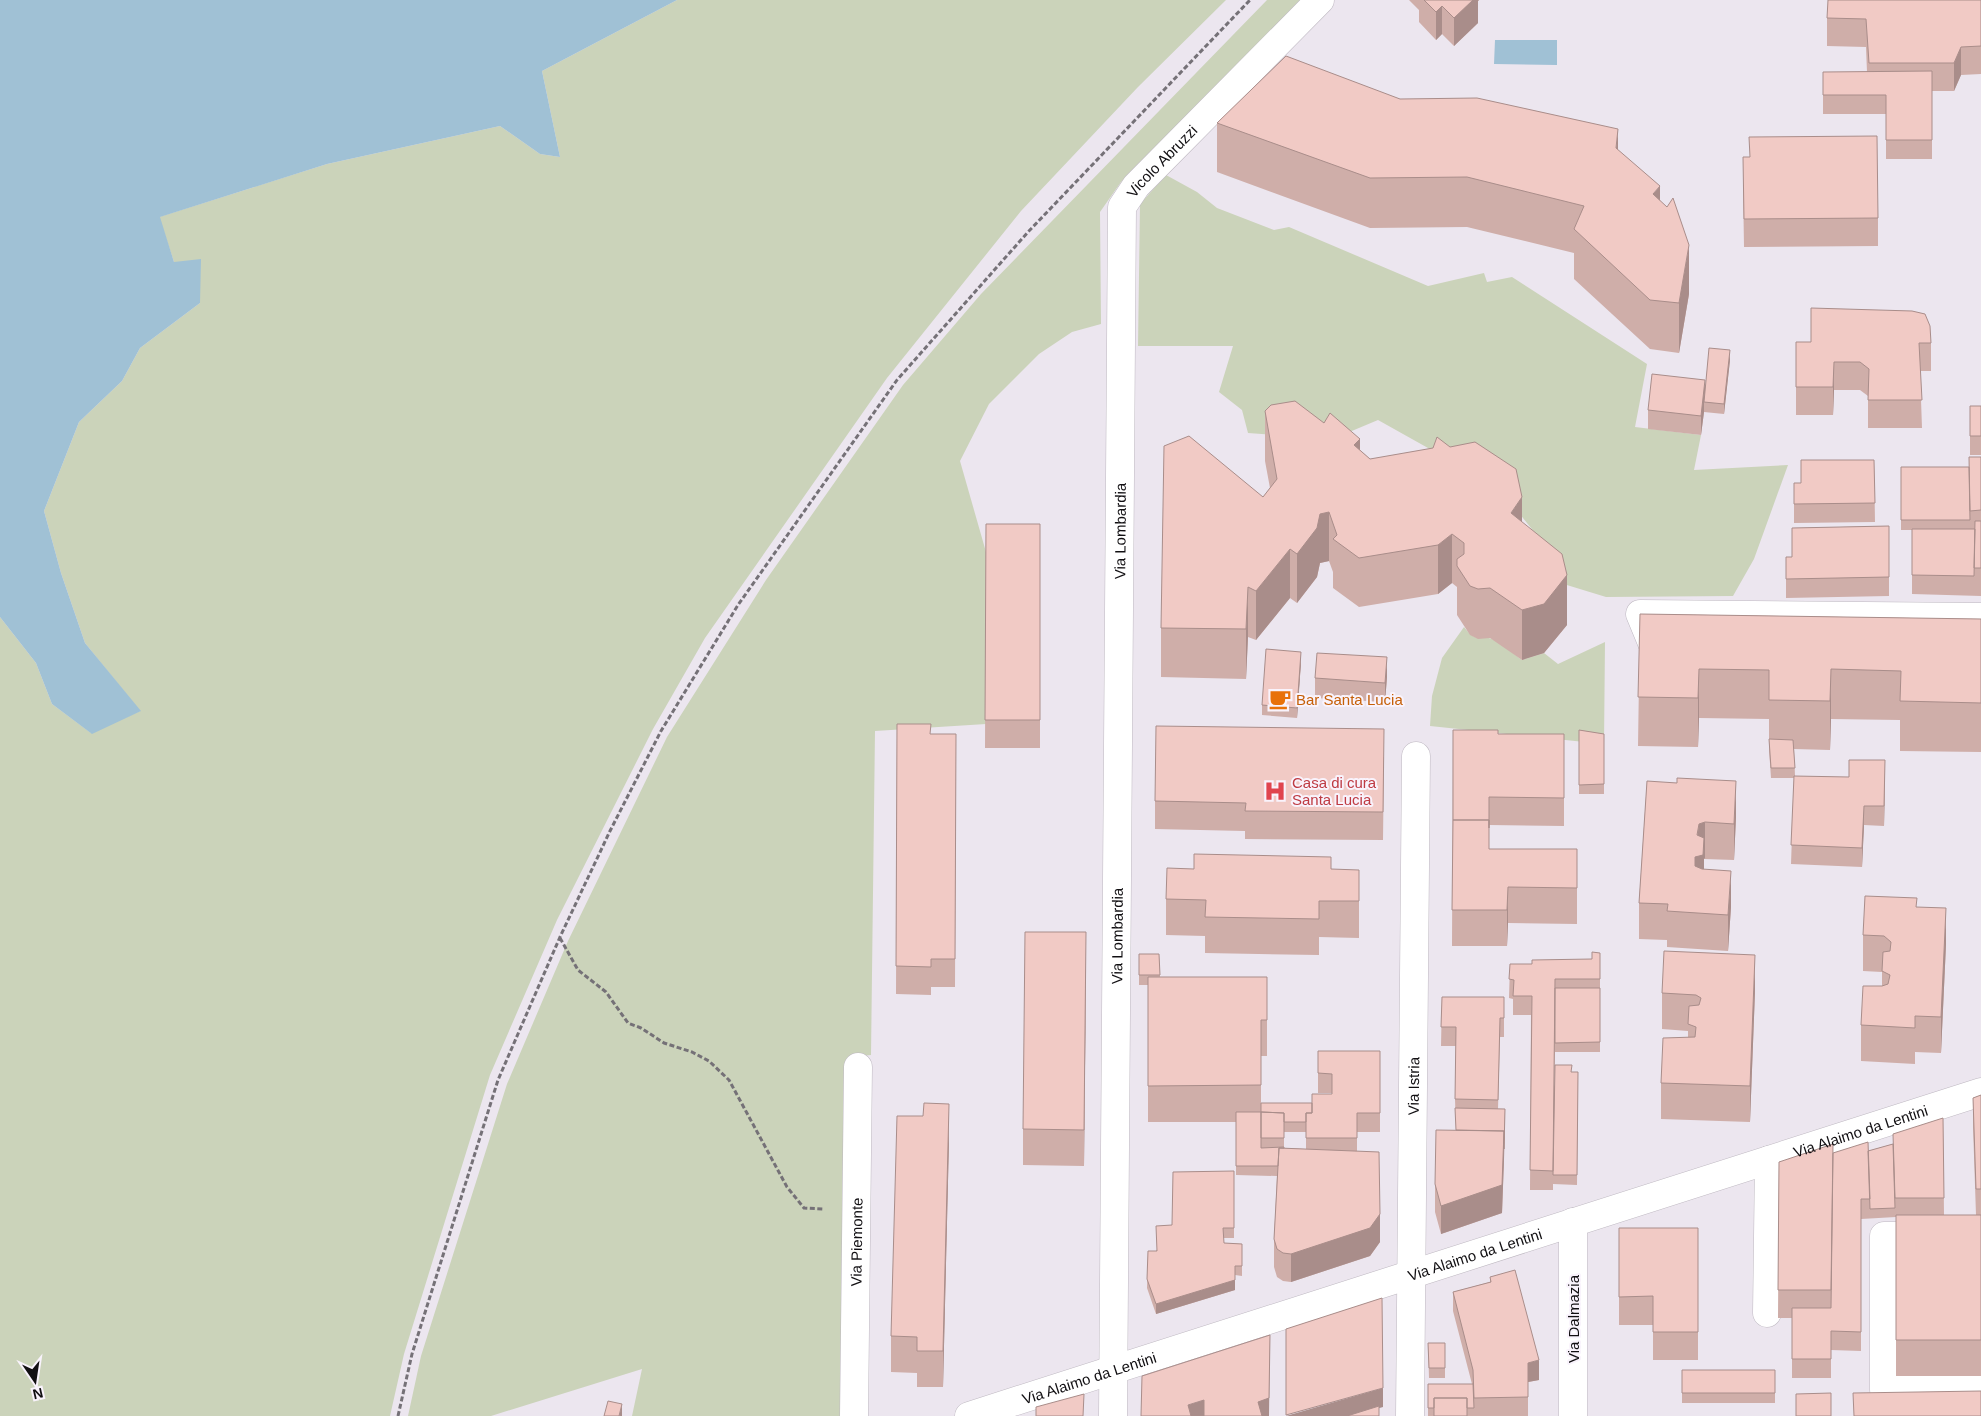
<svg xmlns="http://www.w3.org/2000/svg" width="1981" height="1416" viewBox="0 0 1981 1416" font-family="Helvetica,sans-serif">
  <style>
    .green { fill: #cbd3ba }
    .water { fill: #a0c1d5 }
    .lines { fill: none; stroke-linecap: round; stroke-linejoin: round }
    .minor-casing { stroke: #beb8c1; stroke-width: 29 }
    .path { stroke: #757177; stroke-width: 3; stroke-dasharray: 5 2.5; stroke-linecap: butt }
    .minor { stroke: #fff; stroke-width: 28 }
    .wall { fill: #cfaea9; fill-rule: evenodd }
    .shaded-wall { fill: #a98d8a }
    .building { fill: #f1cac5; stroke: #a98d8a }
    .labels { text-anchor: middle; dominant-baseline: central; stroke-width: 4; stroke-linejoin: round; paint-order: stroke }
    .street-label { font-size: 15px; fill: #110f12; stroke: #f9f3fc }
    .food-label { font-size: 15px; fill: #c56008; stroke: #f9f3fc; text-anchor: start }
    .health-label { font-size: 15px; fill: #be3a42; stroke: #f9f3fc; text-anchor: start }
  </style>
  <rect width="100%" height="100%" fill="#ece6ef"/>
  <path class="green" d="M677,0h549l-88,87 -117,124 -134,167 -182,260 -52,91 -96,191 -67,155 -86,279 -14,62h-390v-799l36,46 16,41 39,29 49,-22 -55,-68 -24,-70 -17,-62 35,-89 43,-41 18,-33 60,-45 -26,-41 -15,-45 168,-53 173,-38 40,28 20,3 -18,-86z
    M1267,0h39l-185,182 -21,30 1,112 -29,8 -33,22 -50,50 -29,57 26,91v172l-111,7 -4,324 -19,2 -12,359h-208l10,-47 -151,47h-83l13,-60 86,-272 61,-143 99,-204 99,-157 137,-195 78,-91z
    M1166,175l31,17 20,16 57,22 15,-3 139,59 56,-13 3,9 25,-5 135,87 -12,63 66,8 -7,35 94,-5 -34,94 -21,37 -127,1 -49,-15 -22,-49 -33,-41 -24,-16 -100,-56 -31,13 -33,5 -66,-5 -6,-23 -23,-18 14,-46h-95l2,-142z
    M1464,627c14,18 15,6 28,12 10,4 20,14 30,21l22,-7 14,11 47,-22 -1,102 -174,-18 2,-30 10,-38z"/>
  <path class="water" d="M0,0h677l-135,71 18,86 -20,-3 -40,-28 -173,38 -167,53 14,45 27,-3 -1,44 -60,45 -18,33 -43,41 -35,89 17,62 24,70 56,68 -49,23 -40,-30 -16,-41 -36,-46z
    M1495,40h62v25l-63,-1z"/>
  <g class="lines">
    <g class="minor-casing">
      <g id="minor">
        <path d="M1657,644l-5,-1 -12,-29 341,3"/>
        <path d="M1981,1236h-97v154h97"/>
        <path d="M1767,1313l2,-153"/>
        <path id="s1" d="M854,1416l4,-349"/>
        <path id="s2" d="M969,1416l1012,-324"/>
        <path id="s3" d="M1113,1416l9,-1209 14,-21 184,-186"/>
        <path id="s4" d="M1410,1416l6,-660"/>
        <path d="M1573,1416v-194"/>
      </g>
    </g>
    <path class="path" d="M560,938l18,32 28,22 22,31 13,5 23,15 28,9 17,9 20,19 58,107 17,21 20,1
      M398,1416l14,-62 86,-274 62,-143 50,-106 51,-100 77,-126 159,-225 131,-148 222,-232"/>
    <use href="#minor" class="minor"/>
  </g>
  <path class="wall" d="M1409,0h70l-1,1v22l-24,23 -12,-12 -6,6 -17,-18v-12z
    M1981,0v74l-20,1 -7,16h-22v68h-46v-45h-63v-42h44l-1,-25 -39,-1v-28z
    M1400,99l218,51 42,50 29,94 -10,59 -29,-4 -76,-70v-26l-107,-26 -97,1 -153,-56v-49z
    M1743,185l135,33v28l-134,1z
    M1796,342l135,1v28h-11l2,57h-54v-32l-8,-6h-26l-1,25h-37z
    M1730,360l-6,54 -20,-2 -3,23 -53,-6v-19l57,-23z
    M1970,406h11v49h-11z
    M1265,411l95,39 10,9 152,63 45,103 -23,28 -22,7 -32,-22 -12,1 -8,-4 -13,-20v-28l-5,-4 -14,11 -79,13 -26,-19v-16l-4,-11 -9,2 -3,14 -20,26 -7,-5 -34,42 -8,-3 -2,42 -85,-2v-49l109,-140 -5,-27z
    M1981,457v139l-69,-2v-64h-11v-63h68z
    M1801,460h73l1,62 -81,1v-40h7z
    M986,524h54v224h-55z
    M1889,526v70l-103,2v-41h6v-29z
    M1640,614l341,5v133l-81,-1v-31l-69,-1 -1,31 -36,-1 1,27 90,4 -1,46 -20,-1 -2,42 -71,-3 3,-86h-23l-2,-29v-30l-70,-1 -1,29 -60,-1z
    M1301,662l-4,56 -35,-3v-10z
    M1387,677l-2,25 -70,-4v-20z
    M897,724l34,10h25l-1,253h-24v8l-35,-1z
    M1453,730l45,4h66v92l-75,-1v24h88v75l-69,-1 -1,23h-55z
    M1579,730l25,4v60h-25z
    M1384,757l-1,83 -138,-1v-8l-90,-2v-28z
    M1647,781l89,36 -2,43 -30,-1v10l27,38 -3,44 -61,-4v-7l-28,-1v-36z
    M1331,870h28v68l-40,-1v18l-114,-2v-17l-39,-1v-36z
    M1917,907l29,37 -5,109 -26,-1v12l-54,-3v-36l21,-39v-14l-19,-1v-36z
    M1600,953v99h-45l-1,34 18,-14h6l-1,113 -24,-1v6h-23l1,-175h-18v-16l-4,-1 1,-34h22l60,-5z
    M1139,954h20l1,23h107v79h-6v56l51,-9 20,-9v-1h-14v-42h62v81h-23v19l23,91 -10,14 -79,26 -8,-1 -6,-4 -3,-10v-28l3,-63 -41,-1v-53h-88v-137h-9zM1284,1132h22v17l-22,-1z
    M1086,968l-2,198 -61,-1v-36z
    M1755,991l-5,131 -89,-3v-36l27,-46v-6l-26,-2v-36z
    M1442,997l62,20v20h-4l-2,72h7l-1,50 -2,54 -61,21 -6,-22v-28l21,-54 -1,-31 1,-53h-15z
    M1981,1095v281h-85v-159l-35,2v132l-30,-1v28h-39v-60h-14l1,-156 54,-8 35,-3 25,-7 50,-26 1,97h32l-3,-89v-28z
    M949,1140l-6,247h-26v-14l-26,-1v-36z
    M1234,1171v67h-11l1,5 18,1v32l-7,-1v15l-79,24 -9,-26 1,-37h8l16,-26z
    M1619,1228h79v132h-45v-35h-34z
    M1490,1277l49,103 -11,2v34h-100v-32h44l-19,-73v-19l37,-10z
    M1428,1343h17v35h-16z
    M1682,1370h93v33h-93z"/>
  <path class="shaded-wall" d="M1466,0h13l-1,1v22l-24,23v-28z
    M1442,6v28l-6,6v-28z
    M1961,47v28l-7,16v-28z
    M1618,129v49l-2,-30z
    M1660,186v49l-7,-41z
    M1689,245v49l-10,59v-50z
    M1730,350v10l-6,54v-10z
    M1834,362v28l-1,25v-28z
    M1705,380v19l-1,3v10l-3,23v-19z
    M1360,439v49l-6,-43z
    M1522,497v49l-11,-33z
    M1329,512v49l-9,2 -3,14 -20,26v-49l23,-40z
    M1452,534v49l-14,11v-49z
    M1290,549v49l-34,42v-49z
    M1567,575v50l-23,28 -22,7v-50z
    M1248,587v50l-2,42v-50z
    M1301,652v10l-4,56v-10z
    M1387,657v20l-2,25v-19z
    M1699,669v49l-1,29v-49z
    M1831,669v50l-1,31v-49z
    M1885,760v20l-1,46v-20z
    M1736,781v36l-2,43v-36z
    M1864,806v19l-2,42v-19z
    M1705,822v36l-1,1v15l-9,19v-36l4,-33z
    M1731,871v36l-3,44v-36z
    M1508,887v36l-1,23v-36z
    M1946,908v36l-5,109v-36z
    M1086,932v36l-2,198v-36z
    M1755,955v36l-5,131v-36z
    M949,1104v36l-6,247v-36z
    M1505,1109l-1,50 -2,54 -61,21v-28z
    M1380,1214v28l-10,14 -79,26v-28z
    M1235,1280v10l-79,24v-10z
    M1270,1335l-1,81h-11v-14z
    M1539,1360v20l-11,2v34v-53z
    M1383,1388v19l-31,9h-66z
    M1204,1400v16h-16v-11z
    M622,1404v12h-3z"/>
  <path class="building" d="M1424,0h49l-19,18 -12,-12 -6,6z
    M1828,0h153v46l-20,1 -7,16h-85l-3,-44 -39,-1z
    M1286,56l114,43 77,-1 141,31 -2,19 44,38 -7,8 14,13 6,-9 16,47 -10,58 -29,-3 -76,-71 10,-23 -117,-29 -97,1 -153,-55z
    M1932,71v69h-46v-45h-63v-23z
    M1877,136l1,82 -134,1 -1,-62h7l-1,-20z
    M1811,308l101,3 13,3 5,12 1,17h-12l3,57h-54l1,-31 -9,-7h-26l-1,25h-37v-45h15z
    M1709,348l21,2 -6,54 -20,-2z
    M1652,374l53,6 -4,36 -53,-6z
    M1295,401l29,22 6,-10 30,26 -6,6 16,14 63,-11 4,-11 13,10 25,-5 41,27 6,28 -11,16 51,41 5,21 -23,29 -22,6 -32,-22 -12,1 -8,-3 -13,-20v-7l7,-5v-11l-12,-9 -14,11 -79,13 -26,-19 4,-4 -8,-23 -9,2 -3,14 -20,26 -7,-5 -34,42 -8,-4 -2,42 -85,-1 3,-182 25,-10 74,61 14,-18 -12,-68 6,-6z
    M1970,406h11v30h-11z
    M1969,457h12v53l-11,1z
    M1801,460h73l1,43 -81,1v-21h7z
    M1901,467h68l1,53h-69z
    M1975,521h6v47h-7z
    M986,524h54v196h-55z
    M1889,526v51l-103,2v-22h6v-29z
    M1912,529h63l-1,47 -62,-1z
    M1640,614l341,5v84l-81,-2 1,-30 -70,-2 -1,32 -61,-1v-30l-70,-1 -1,29 -60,-1z
    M1266,649l35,3 -4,56 -35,-3z
    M1317,653l70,4 -2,26 -70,-5z
    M897,724h34l-1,10h26l-1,225h-24v8l-35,-1z
    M1156,726l228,3 -1,83 -138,-1 1,-8 -91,-2z
    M1453,730h45v4h66v64l-75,-1v31v-8h-36z
    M1579,730l25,4v50l-25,1z
    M1769,739l24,1 2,28h-24z
    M1849,760h36l-1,46h-20l-2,42 -71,-3 3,-69 55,1z
    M1677,778l59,3 -2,43 -29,-2 -6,2 -2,11 7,3 -1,17 -8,2v9l7,3 29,2 -3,44 -61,-4 1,-7 -29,-1 8,-122 30,2z
    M1453,820h36v29h88v39l-69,-1 -1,23h-55z
    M1194,854l137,3v12l28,1v31h-40v18l-114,-2 1,-17 -40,-1 1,-31 27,1z
    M1865,896l52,2 -1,9 30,1 -5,109 -26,-1v12l-54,-3 2,-39h19l6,-2 2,-9 -8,-4 1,-19 7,-1 1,-9 -7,-6 -21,-1z
    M1025,932h61l-2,198 -61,-1z
    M1664,951l91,4 -5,131 -89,-3 2,-45 32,-1 1,-10 -8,-3 1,-18 10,-1 2,-7 -5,-3 -34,-2z
    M1592,952l8,1v26h-45l-2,192 -23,-1 2,-174h-19l1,-16 -5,-1 1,-15h22v-4l60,-1z
    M1139,954h20l1,21h-21z
    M1148,977h119v43h-6v65l-113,1z
    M1555,988h45v54l-45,1z
    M1442,997h62v21h-4l-2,82 -43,-1 1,-72h-15z
    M1318,1051h62v62h-23v25h-51v-25h6v-19h20v-20l-14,-1z
    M1555,1065h17l-1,7h7l-1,103h-24z
    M1981,1095v94h-5l-3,-91z
    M924,1103l25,1 -6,247h-26v-14l-26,-1 6,-220h26z
    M1261,1103h51v10h-6v9h-22v-9l-23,-1v36l23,-1v1h-5l-1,18h-42v-54h25z
    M1455,1108l50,1 -1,40v-18l-48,-1z
    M1261,1112l23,1v25h-23z
    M1943,1118l1,80h-49l-2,-64z
    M1436,1130l68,1 -2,54 -61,21 -6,-22z
    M1868,1142l2,57h-9v133l-30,-1v28h-39v-51h39l2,-155z
    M1833,1144l-2,146h-53l1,-128z
    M1893,1144l2,64 -25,1 -2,-58z
    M1279,1148l100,4 1,62 -10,14 -79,26 -8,-1 -6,-4 -3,-10z
    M1234,1171v57h-11l1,15 18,1v22h-7v14l-79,24 -9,-25 1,-28h9l-1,-25 16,-1 1,-53z
    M1896,1215h85v125h-85z
    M1619,1228h79v104h-45v-36l-34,1z
    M1515,1270l24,90 -11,3v34l-54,1 -1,-28 -20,-78 38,-10 -1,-5z
    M1382,1298l1,90 -97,27v-86z
    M1270,1335l-1,63 -11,4 4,14h-58v-16l-16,5 3,11h-50l1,-40z
    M1428,1343h17v25h-16z
    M1682,1370h93v23h-93z
    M1428,1384h45l1,24h-7v-10h-33v10h-6z
    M1981,1391v25h-127l-1,-23z
    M1831,1393v23h-35v-22z
    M1084,1394l-1,22h-47v-9z
    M1434,1398h33v18h-33z
    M608,1401l14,3 -3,12h-15z
    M1379,1406v10h-32z"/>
  <defs>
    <g id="cafe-bare" transform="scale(1.725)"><path d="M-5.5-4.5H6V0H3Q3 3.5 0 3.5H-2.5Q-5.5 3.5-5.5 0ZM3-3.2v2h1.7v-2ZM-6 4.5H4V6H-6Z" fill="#e8710a" stroke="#f9f3fc" stroke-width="2.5" paint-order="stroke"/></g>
    <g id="hospital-bare" transform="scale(1.725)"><path d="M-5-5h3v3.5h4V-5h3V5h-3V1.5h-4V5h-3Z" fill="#e0444e" stroke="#f9f3fc" stroke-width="2.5" paint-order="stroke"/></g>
  </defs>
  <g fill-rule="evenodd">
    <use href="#cafe-bare" x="1280" y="699"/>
    <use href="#hospital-bare" x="1275" y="791"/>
  </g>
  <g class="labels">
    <g class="street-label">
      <text stroke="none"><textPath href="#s3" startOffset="1270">Vicolo Abruzzi</textPath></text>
      <text stroke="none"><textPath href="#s3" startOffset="885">Via Lombardia</textPath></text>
      <text stroke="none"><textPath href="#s3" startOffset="480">Via Lombardia</textPath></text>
      <text stroke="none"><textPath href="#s4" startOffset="330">Via Istria</textPath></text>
      <text stroke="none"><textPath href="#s2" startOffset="936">Via Alaimo da Lentini</textPath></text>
      <text stroke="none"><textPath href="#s1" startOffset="174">Via Piemonte</textPath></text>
      <text stroke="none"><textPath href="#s2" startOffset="531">Via Alaimo da Lentini</textPath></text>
      <text transform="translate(1573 1319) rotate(-90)">Via Dalmazia</text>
      <text stroke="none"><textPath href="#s2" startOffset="126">Via Alaimo da Lentini</textPath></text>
    </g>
    <g class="food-label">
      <text x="1296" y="699">Bar Santa Lucia</text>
    </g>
    <g class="health-label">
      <text x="1292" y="782">Casa di cura<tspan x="1292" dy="17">Santa Lucia</tspan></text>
    </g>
  </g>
  <g transform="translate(35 1381) rotate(167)" stroke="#f9f3fc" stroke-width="4" paint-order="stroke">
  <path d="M0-4L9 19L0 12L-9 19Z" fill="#110f12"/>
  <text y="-8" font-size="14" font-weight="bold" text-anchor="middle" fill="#110f12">N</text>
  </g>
</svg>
